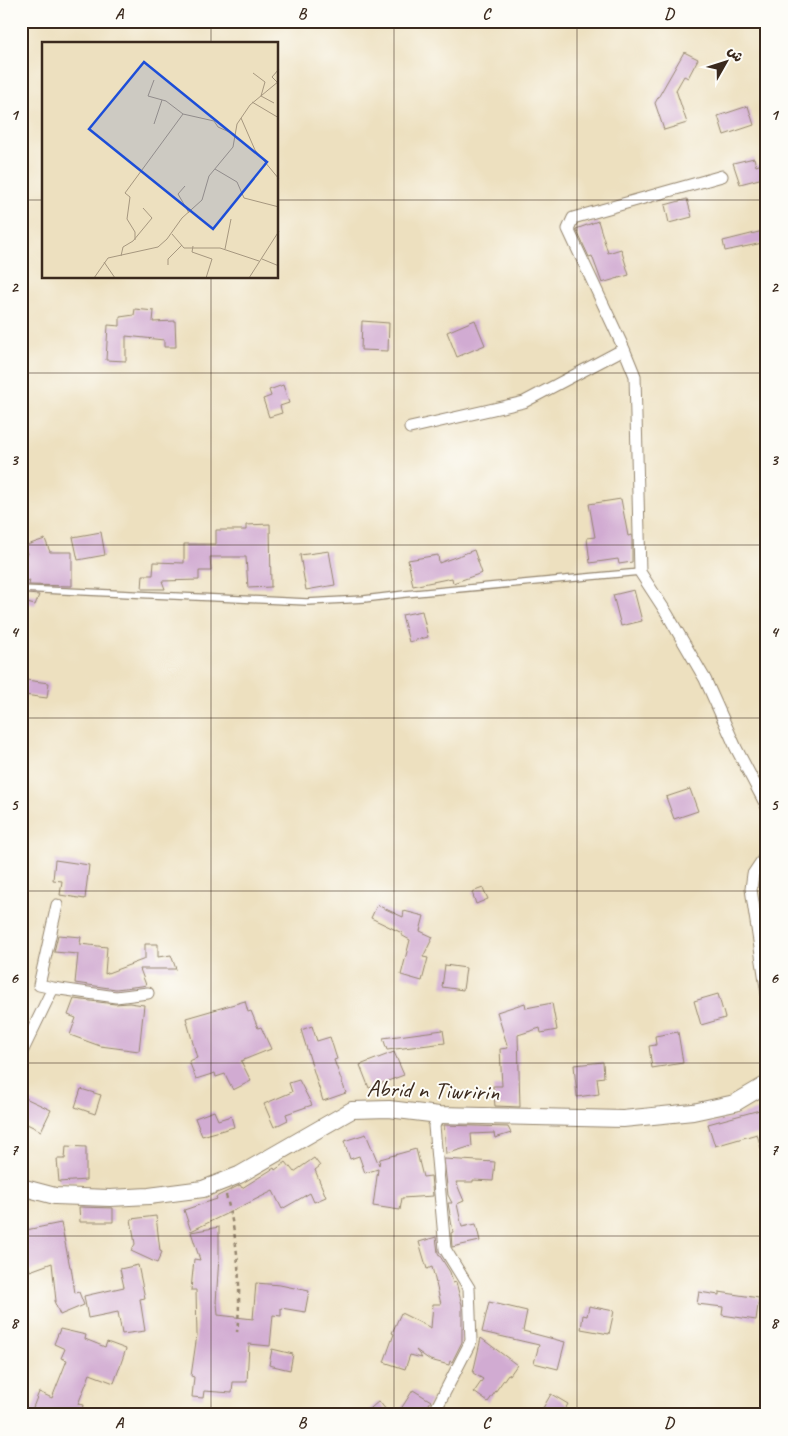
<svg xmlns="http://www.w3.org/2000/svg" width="788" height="1436" viewBox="0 0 788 1436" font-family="Caveat,'Playpen Sans Arabic',sans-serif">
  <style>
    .building { fill: #d1abd2 }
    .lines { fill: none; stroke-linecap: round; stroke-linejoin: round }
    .lane-casing { stroke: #94856e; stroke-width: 8 }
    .street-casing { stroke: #94856e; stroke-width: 13 }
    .secondary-casing { stroke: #94856e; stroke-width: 18 }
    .path { stroke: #94856e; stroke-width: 2.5; stroke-dasharray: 4 4; stroke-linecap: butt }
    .lane { stroke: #fff; stroke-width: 5.5 }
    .street { stroke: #fff; stroke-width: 11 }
    .secondary { stroke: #fff; stroke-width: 16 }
    .grid { fill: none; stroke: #3b2a1e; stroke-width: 1; stroke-opacity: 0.55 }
    .labels { text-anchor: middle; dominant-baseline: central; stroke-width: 4; stroke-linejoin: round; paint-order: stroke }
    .street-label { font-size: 24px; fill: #3b2a1e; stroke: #fdfcf7 }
    .inset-road { fill: none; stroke: #a6977f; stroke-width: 1 }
    .view { fill: #1d4ed8; fill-opacity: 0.15; stroke: #1d4ed8; stroke-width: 2.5 }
    .inset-edge { fill: none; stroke: #3b2a1e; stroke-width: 2.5 }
    .neatline { fill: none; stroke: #3b2a1e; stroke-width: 2 }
    .grid-label { font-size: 16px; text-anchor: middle; font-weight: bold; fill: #3b2a1e }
  </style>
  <rect width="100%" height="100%" fill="#fdfcf7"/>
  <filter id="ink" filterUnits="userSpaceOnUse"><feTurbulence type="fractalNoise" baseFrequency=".02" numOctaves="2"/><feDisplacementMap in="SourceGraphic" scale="10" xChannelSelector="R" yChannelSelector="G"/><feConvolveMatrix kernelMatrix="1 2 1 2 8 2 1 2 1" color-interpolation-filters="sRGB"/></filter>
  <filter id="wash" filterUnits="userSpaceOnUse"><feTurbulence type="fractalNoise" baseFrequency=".0096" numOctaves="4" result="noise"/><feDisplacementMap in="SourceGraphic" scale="20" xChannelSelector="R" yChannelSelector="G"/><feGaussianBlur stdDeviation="1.12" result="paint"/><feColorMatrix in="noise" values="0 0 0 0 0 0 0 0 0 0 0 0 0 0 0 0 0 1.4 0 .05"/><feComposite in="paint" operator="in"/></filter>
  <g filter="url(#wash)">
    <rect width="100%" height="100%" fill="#ede0bf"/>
    <g id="blocks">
      <path class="building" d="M684,52l14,7 -10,19 -4,-2 -8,14 11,33 -23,7 -9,-27z
        M748,106l6,19 -30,10 -6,-19z
        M754,158l2,8 9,-3 2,14 -27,7 -7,-21z
        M687,199l5,18 -23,6 -4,-18z
        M598,221l10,32 13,-4 8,26 -27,8 -10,-27 -3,1 -13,-28z
        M767,230v12l-42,9 -2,-10z
        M135,309l19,2 -1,11 22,-1 1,26h-12v-7l-38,-4v25l-20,-1 2,-35 12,1v-9l14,-2z
        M475,320l10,25 -28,12 -10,-25z
        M362,321l27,2 -1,28 -27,-1z
        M283,385l6,18 -9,3 2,7 -13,4 -6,-18 8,-3 -2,-6z
        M621,499l7,37 4,-1v27l-13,2 -1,-5 -28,4 -3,-25 8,-1 -6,-33z
        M270,524l1,63 -23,1 -2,-31h-36l1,14h-12v9l-37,1 3,8h-23l1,-14h10l1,-13 30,1v-19h32v-14h30v-5z
        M101,532l4,23 -27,5 -5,-23z
        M45,539l5,13h22v34l-43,-1 1,-5 -9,2v-27l6,-1 -3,-8z
        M474,550l8,23 -29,10 -1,-5 -39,8 -5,-26 30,-5 1,8z
        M329,551l6,34 -29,5 -6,-35z
        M634,590l8,31 -21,5 -8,-31z
        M26,594l13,1 -4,10 -12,-3z
        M422,611l6,26 -19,5 -7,-27z
        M26,680l23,3 -2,15 -23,-3z
        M690,789l8,22 -24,8 -8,-22z
        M55,860l34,5 -4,34 -25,-4 2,-14 -9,-1z
        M483,888l5,11 -12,5 -4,-12z
        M377,905l26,12 1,-6 20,5 -4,15 13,6 -10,20 5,1 -6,23 -21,-6 9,-35 -9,-5 1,-2 -31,-15z
        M58,935l23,2 -1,7 27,3 -2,27 40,-15v-15h13v13l13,-2 5,14h-36l6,16 -5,1 -25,3 -41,-6 3,-29 -24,-2z
        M445,965l21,3 -3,22 -21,-3z
        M718,994l7,24 -24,7 -7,-24z
        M74,999l41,5 14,-1 15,2 -5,46 -39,-5 -30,-11 6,-17 -8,-3z
        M245,1001l3,11 3,-1 7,17 3,-1 10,22 -30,12 10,20 -18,9 -8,-16 -9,3 -1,-4 -19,6 -7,-18 8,-3 -11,-40z
        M525,1003l1,5 26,-5 5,27 -16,3 -1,-5 -22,7 2,72 -25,-1 -2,-20h9l-2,-37 8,-1 -11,-36z
        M312,1026l5,15 13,-4 7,22 -3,1 12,33 -23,8 -22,-71z
        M443,1030l2,13 -58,7 -4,-12z
        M678,1032l5,31 -31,5 -3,-22 7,-1 -1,-9z
        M394,1052l10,23 -35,13 -9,-23z
        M603,1062l1,15 -7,1 2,16 -22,3 -3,-32z
        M299,1080l13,25 -26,9 2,6 -14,7 -10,-23 28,-12 -3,-9z
        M81,1089l20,6 -6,19 -20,-7z
        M21,1096l30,14 -10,21 -20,-10z
        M767,1108v49l-3,1 -7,-24 -42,12 -7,-22z
        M214,1111l4,9 13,-4 3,11 -32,9 -7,-18z
        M444,1125l64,2 3,6 -16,5 -1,-5 -23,1 1,12 -26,8z
        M366,1134l13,31 1,-6 36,-10 7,28 8,-1 2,20 -31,2 -2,12 -27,-4 5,-37 -13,4 -6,-17 -9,3 -6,-18z
        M66,1146l20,1v33l-27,2 -2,-23h8z
        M314,1158l6,8 -5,4 11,27 -12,5 -4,-9 -28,16 -9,-18 -82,40 -7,-21 33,-11 -1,-2 24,-12 2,3 32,-20 1,2 11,-8 8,10z
        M444,1159l51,3 -2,19 -20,-1v2h-17l8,19 -7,3 5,23 14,-3 4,17 -28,6 -1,-14 2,-1 -5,-29h4l-4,-8z
        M79,1207l34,1v14h-33z
        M156,1216l4,35 2,1 -5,11 -26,-12 4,-7 -4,-25z
        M61,1223l9,44h1l4,26 4,-1 5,13 -24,10 -6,-14h2l-4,-38 -22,8 -4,-11h-5v-29z
        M219,1227v30l-3,46h1l1,12 35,4 3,-36 24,2 29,6 -4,21 -24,-4v8l-8,-1 -3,31 -21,-2 -2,38h-14l-1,11 -28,-2 -1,7 -11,-1 2,-20 -3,-1 6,-41 -1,-45h-5l3,-31 6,1 -9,-28z
        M436,1237l2,16 12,19 3,11 3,-1 6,23v37l-10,20 -2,-1 -1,4 -19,-5 -14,-10 6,8 -12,-3 -5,14 -21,-7 10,-28 -2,-1 9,-20 30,15 2,-24h8l-9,-37 -5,2 -8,-27z
        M138,1265l7,33 -5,1 5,32 -23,3 -4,-22 -30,6 -4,-22 40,-9 -4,-18z
        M699,1292l20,3v-3l40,6 -3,22 -34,-5 1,-8 -26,-3z
        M489,1302l38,9 -4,20 42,11 -7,27 -24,-6 5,-18 -57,-13z
        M589,1306l25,5 -5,23 -28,-5 2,-14 4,1z
        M60,1329l26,6 -1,4 20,8 2,-5 19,7 -12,34 -24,-9 -12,30 5,1 -2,10h-51l9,-23 13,6 15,-38 -6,-2 4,-9 -11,-5z
        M481,1338l36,27 -7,10 -2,-1 -20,28 -14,-10 9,-13 -10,-6z
        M272,1349l21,5 -3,16 -21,-5z
        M413,1390l18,11 -9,14h-25z
        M551,1394l17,10 -6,11h-23z
        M379,1401l11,14h-27z"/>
    </g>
  </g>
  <g filter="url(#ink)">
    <use href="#blocks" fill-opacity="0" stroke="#94856e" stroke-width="1"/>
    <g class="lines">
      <g class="lane-casing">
        <path id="lane" d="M21,589l286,13 57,-3 41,-5 235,-22"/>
      </g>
      <g class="street-casing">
        <path id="street" d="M722,176l-149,42 -5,11 56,120 11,27 5,196 26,40 39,67 31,69 31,59
          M410,428l114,-26 100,-53
          M767,853l-14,21 -2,15 16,105
          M53,988l-14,-3 18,-80
          M21,1054l32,-66 63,9 32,-4
          M433,1415l38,-74 -2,-53 -24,-39 -11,-123 5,-11
          M766,1415l1,-2"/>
      </g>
      <g class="secondary-casing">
        <path id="secondary" d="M21,1187l34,9 55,2 39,-2 54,-7 36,-14 113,-65 37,-1 50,6 184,4 70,-7 42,-9 32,-19"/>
      </g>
      <path class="path" d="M226,1195c12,44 16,93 11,137"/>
      <use href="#lane" class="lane"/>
      <use href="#street" class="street"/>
      <use href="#secondary" class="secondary"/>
    </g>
  </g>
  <path class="grid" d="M211,21v23M394,21v1394M577,21v1394M21,200h23M278,200h489M211,278v1137M21,373h746M21,545h746M21,718h746M21,891h746M21,1063h746M21,1236h746"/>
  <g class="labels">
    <g class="street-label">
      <text transform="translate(433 1090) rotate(2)">Abrid n Tiwririn</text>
    </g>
  </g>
  <g transform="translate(42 42)">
    <rect width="236" height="236" fill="#ede0bf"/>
    <path class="inset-road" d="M211,31l12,9 -4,14 13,7M112,38l-6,16 18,5 17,13 31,7 4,6 18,8M235,40l-5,-5 7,-8M210,60l27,16M199,76l14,32 24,29M112,82l8,-24M173,127l22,13 7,16 35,9M143,144l-7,8 11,19M130,192l12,14h36l39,13M93,198v-8l-8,-13 3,-22 -5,-4 58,-79M151,204l-1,6 20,7 -6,19M183,207l6,-30M79,214l2,-9 10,-6 19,-23 -9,-10M220,217l17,7M62,220l11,16M126,223v-6l14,-14M52,236l14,-20 50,-11 9,-8 15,-21 20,-18 7,-24 24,-29 4,-23 13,-19 29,-24M207,236l30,-47"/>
    <path class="view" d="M102,20l123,100 -54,67 -124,-100z"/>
    <rect width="236" height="236" class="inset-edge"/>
  </g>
  <rect width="788" height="1436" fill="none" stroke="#fdfcf7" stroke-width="55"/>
  <g transform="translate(726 62) rotate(51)" stroke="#fdfcf7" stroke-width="4" paint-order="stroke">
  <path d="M0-4L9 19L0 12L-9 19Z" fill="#3b2a1e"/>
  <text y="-8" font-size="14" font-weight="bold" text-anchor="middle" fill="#3b2a1e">ش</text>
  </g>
  <rect x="28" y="28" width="732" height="1380" class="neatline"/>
  <g class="grid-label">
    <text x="119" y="19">A</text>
    <text x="302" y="19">B</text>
    <text x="486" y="19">C</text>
    <text x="669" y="19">D</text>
    <text x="14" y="120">1</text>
    <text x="774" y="120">1</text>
    <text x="14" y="292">2</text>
    <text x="774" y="292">2</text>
    <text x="14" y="465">3</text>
    <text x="774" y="465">3</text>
    <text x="14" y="637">4</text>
    <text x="774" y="637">4</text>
    <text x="14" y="810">5</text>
    <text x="774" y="810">5</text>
    <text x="14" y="983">6</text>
    <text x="774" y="983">6</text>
    <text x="14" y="1155">7</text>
    <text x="774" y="1155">7</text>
    <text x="14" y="1328">8</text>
    <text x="774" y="1328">8</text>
    <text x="119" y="1428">A</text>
    <text x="302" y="1428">B</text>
    <text x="486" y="1428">C</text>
    <text x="669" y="1428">D</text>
  </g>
</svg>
